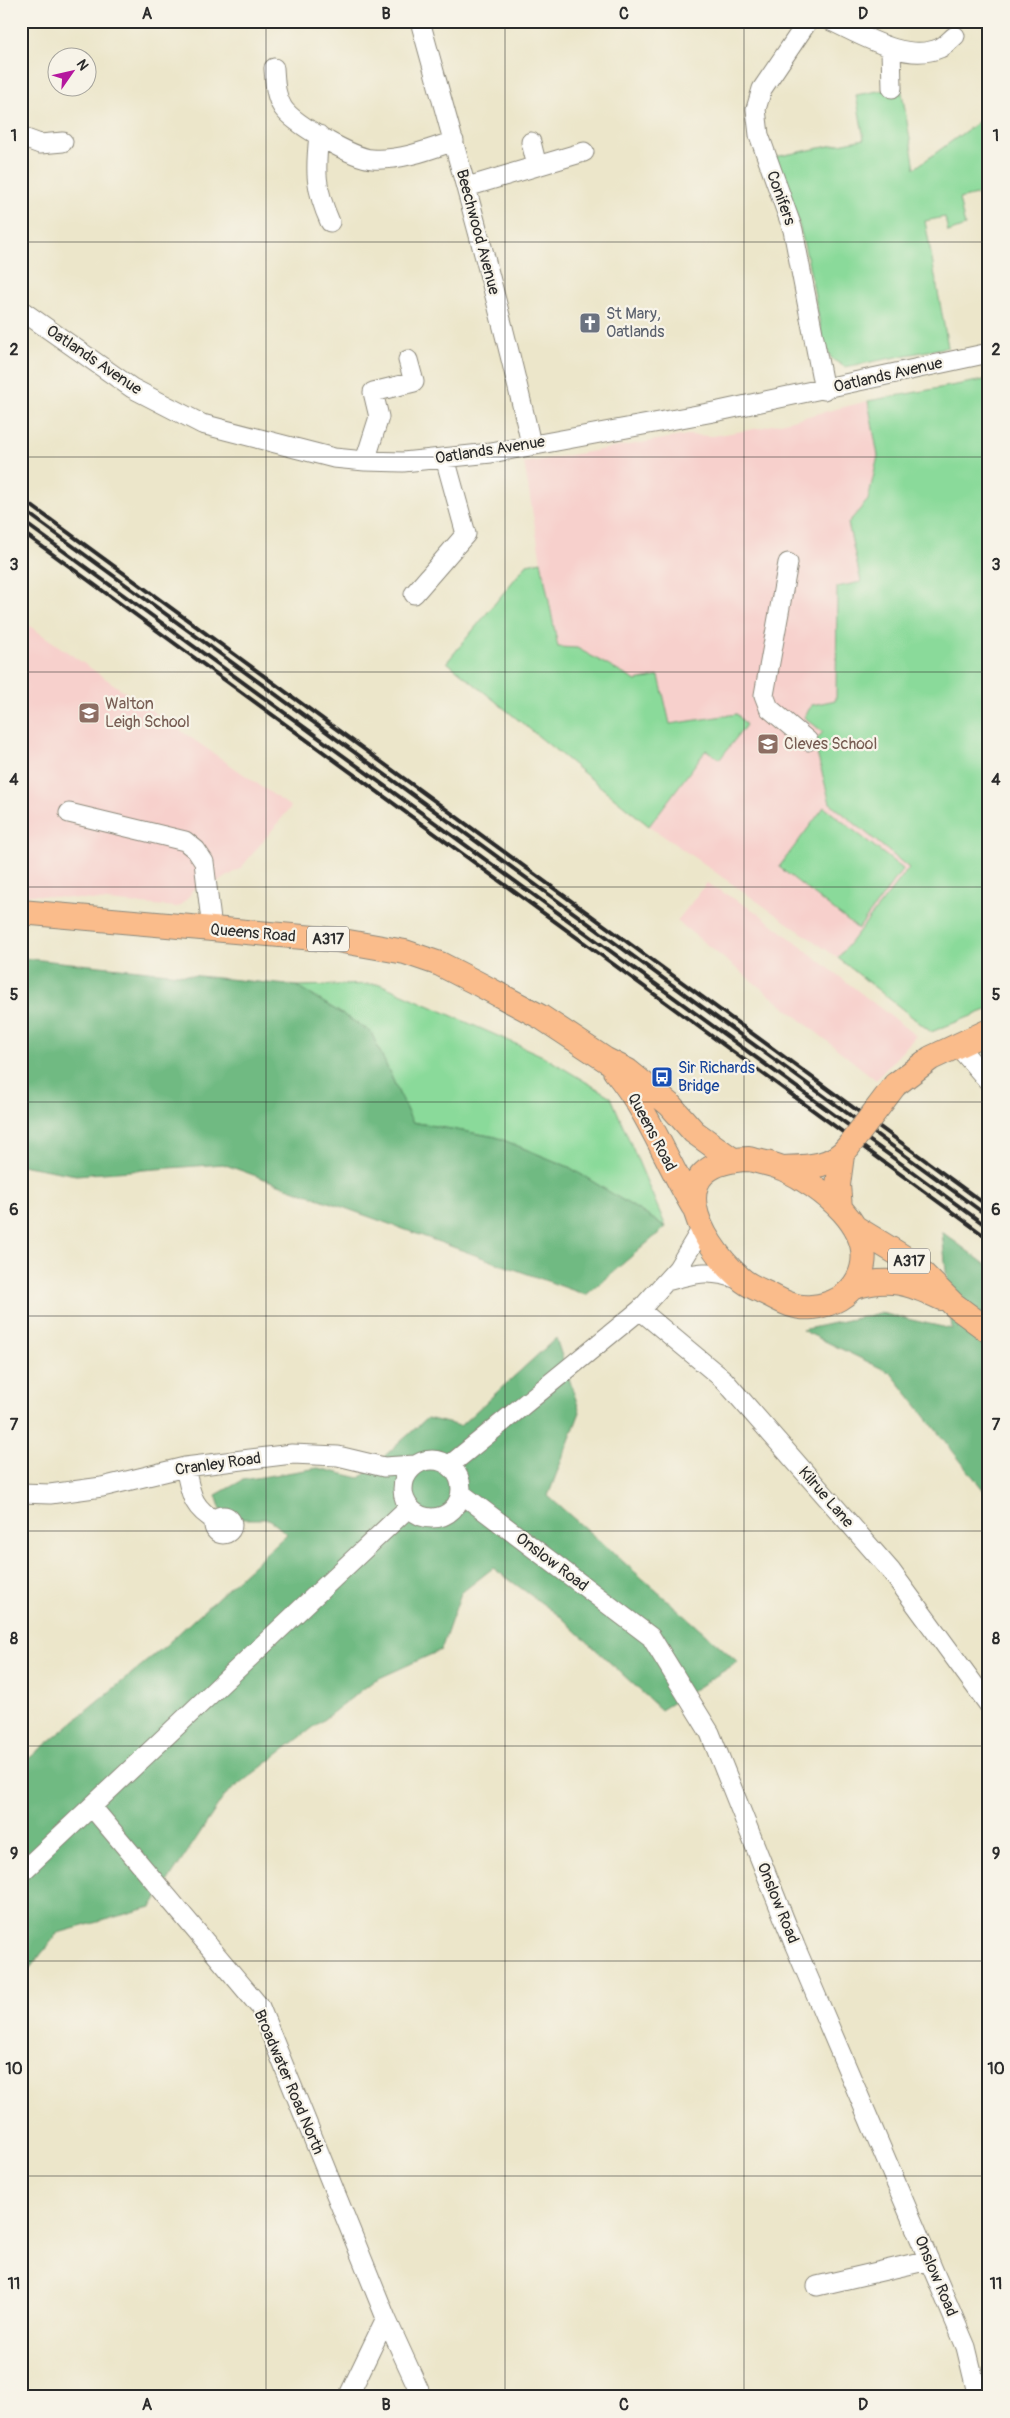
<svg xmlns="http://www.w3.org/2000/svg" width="1010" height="2418" viewBox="0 0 1010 2418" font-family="Pangolin,sans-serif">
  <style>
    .built { fill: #f7d0cc }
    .green { fill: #8ada9a; stroke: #5a8262 }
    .forest { fill: #6fba82; stroke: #4d7256 }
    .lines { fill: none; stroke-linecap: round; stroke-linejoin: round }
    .minor-casing { stroke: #8c887a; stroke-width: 21 }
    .major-casing { stroke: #8c887a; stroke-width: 26 }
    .minor { stroke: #fff; stroke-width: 19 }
    .major { stroke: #fabc8b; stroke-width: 24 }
    .rail { stroke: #2b2b2b; stroke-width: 4 }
    .major-bridge-casing { stroke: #8c887a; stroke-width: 26; stroke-linecap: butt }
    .major-bridge { stroke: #fabc8b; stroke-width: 24 }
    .grid { fill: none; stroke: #2b2b2b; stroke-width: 1; stroke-opacity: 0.55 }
    .labels { text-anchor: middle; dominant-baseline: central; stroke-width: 4.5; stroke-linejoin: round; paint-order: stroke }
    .shield { fill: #f7f3e8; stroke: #686764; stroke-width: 1 }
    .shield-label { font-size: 15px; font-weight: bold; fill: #2b2b2b }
    .street-label { font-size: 16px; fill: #2b2b2b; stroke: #f7f3e8 }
    .worship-label { font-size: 16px; fill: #5b616d; stroke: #f7f3e8; text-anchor: start }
    .education-label { font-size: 16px; fill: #785e54; stroke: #f7f3e8; text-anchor: start }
    .transit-label { font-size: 16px; fill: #164399; stroke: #f7f3e8; text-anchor: start }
    .neatline { fill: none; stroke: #2b2b2b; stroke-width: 2 }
    .grid-label { font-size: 16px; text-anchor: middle; font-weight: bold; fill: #2b2b2b }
  </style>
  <rect width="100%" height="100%" fill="#f7f3e8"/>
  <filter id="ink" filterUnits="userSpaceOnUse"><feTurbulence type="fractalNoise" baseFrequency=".02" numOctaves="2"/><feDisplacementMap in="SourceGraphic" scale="10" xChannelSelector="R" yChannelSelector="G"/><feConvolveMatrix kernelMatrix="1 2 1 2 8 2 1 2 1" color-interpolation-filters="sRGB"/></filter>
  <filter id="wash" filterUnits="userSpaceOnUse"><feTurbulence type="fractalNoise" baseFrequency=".0096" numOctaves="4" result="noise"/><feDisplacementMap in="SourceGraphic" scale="20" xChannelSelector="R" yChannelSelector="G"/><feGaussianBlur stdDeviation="1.12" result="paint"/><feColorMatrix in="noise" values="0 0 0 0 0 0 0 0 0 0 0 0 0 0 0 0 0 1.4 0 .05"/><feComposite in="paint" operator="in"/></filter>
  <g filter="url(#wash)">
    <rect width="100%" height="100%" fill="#ece6ca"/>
    <path class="built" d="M989,379v630l-58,23 -93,-74 -189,-132 -202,-164 80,-98 14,-3 -17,-98 163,-28 26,1 47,-8 108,-27z
      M21,620l270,187 -50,61 -26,16 -22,5 -5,9 -10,9 -157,-13z
      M707,883l51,30 158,123 -40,44 -199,-159z"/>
    <path class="green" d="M901,87l14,81 74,-54v78l-30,7 6,27 -17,6 -3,-15 -20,4 23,126 -103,20 -13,-8 -9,-16c-11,-66 -21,-124 -48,-186l89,-18 -8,-44z
      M989,379v630l-58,23 -93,-74 71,-90 -79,-65 -16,-61 9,-10 -19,-15 8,-12 24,-5 1,-113 24,-5 -13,-59 20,-23 10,-44 -10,-55z
      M541,561l17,86 19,1 59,33 23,-5 11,48 67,-10 9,11 -26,34 -14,-9 -57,76 -202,-164 80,-98z
      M824,807l79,62 -45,60 -79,-62z
      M380,984l163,72 68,41 55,130 -97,-60 -73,-30 -84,-15 -41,-90 -74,-46z"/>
    <path class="forest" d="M21,958l276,28 74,46 41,90 84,15 73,30 97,60 -80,68 -363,-131 -147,11 -55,-10z
      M942,1232l47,35v230l-98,-124 -89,-43 78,-17 72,16z
      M556,1338l24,74 -32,84 190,166 -77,48 -100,-93 -68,-49 -32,25 -20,57 -66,30 -150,115 -74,112 -93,26 -37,46v-214l144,-119 122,-112 -18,-15h-45l-8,-24 27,-15 75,-12 42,10 67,-60 33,8z"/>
  </g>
  <g filter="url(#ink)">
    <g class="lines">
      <g class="minor-casing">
        <path id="minor" d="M420,21c39,141 79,281 111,423
          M808,21l-46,68 -6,20 3,26 34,95 31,160
          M831,21c31,14 75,42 109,27 6,-3 11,-9 15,-12
          M891,49l1,39
          M274,68c1,14 1,28 9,40 11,16 70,50 89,51 27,2 56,-9 82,-18
          M319,135c-4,37 -4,53 11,87
          M21,137l19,7 23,-2
          M531,142l6,24
          M467,187l117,-35
          M21,310l111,78 70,36 132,34 31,3 38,1 88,-9 228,-42 270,-58
          M365,461l14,-44 -6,-25 41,-10 -6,-22
          M788,563l-24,132 5,13 39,33
          M414,594l52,-60 -21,-76
          M69,813l116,28 11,9 8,12 8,67
          M957,1045l32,37
          M667,1281c30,-9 44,-12 74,-1
          M640,1310l84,70 167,191 98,134
          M403 1489a29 29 0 1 1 58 0a29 29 0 1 1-58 0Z
          M450,1465l190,-155 38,-42 23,-38
          M185,1467c6,26 6,40 31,54
          M21,1493l29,1 52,-7 83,-20 107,-13 46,2 46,11 31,-2
          M462,1494l189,143 59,96 85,213 171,401 12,50
          M214 1525a9 9 0 1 1 18 0a9 9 0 1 1-18 0Z
          M92,1807l168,200 126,311 36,79
          M21,1873l388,-366
          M817,2286l112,-26
          M348,2397l38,-79"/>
      </g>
      <g class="major-casing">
        <path id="major" d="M21,912l316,28 68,12 35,12 37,19 64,34 65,43 22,11 42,34 24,27 39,28
          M615,1071c34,41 51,90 78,135
          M895,1085l36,-27 58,-27
          M749,1159c11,3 23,5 33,9 37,17 101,63 76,111 -9,17 -26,26 -46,28 -16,2 -29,-5 -42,-12 -10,-5 -22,-9 -30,-17 -43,-38 -81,-116 9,-119z
          M781,1168c24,-1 51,0 67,-21
          M840,1208l-2,-23 4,-30
          M856,1228l54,33 44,44 35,26
          M854,1287c35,-11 55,-4 87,11"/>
      </g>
      <use href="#minor" class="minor"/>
      <use href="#major" class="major"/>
      <path class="rail" d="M21,498l968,709
        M21,508l968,709
        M21,520l968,708
        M21,531l968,708"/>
      <g class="major-bridge-casing">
        <path id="major-bridge" d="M848,1147l47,-62"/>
      </g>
      <use href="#major-bridge" class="major-bridge"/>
    </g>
  </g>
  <path class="grid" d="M266,21v2376M505,21v2376M744,21v2376M21,242h968M21,457h968M21,672h968M21,887h968M21,1102h968M21,1316h968M21,1531h968M21,1746h968M21,1961h968M21,2176h968"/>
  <defs>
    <g id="church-square" transform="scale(1.125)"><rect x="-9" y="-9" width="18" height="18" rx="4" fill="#6b7280" stroke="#f7f3e8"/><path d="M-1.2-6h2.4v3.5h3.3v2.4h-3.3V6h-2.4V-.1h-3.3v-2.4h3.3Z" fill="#fff"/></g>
    <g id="school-square" transform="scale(1.125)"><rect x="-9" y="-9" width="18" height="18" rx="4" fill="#8d6e63" stroke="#f7f3e8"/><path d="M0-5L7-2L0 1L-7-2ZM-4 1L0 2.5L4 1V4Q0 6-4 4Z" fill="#fff"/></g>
    <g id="bus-square" transform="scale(1.125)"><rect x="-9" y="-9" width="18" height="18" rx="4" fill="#1a4fb4" stroke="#f7f3e8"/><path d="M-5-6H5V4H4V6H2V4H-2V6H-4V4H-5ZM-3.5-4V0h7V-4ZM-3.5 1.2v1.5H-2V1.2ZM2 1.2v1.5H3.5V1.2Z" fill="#fff"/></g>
  </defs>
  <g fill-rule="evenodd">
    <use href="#church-square" x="590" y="323"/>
    <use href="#school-square" x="89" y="713"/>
    <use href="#school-square" x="768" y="744"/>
    <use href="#bus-square" x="662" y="1077"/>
  </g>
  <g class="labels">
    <g class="shield">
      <rect x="307" y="926.5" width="42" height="25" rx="4"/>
      <rect x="888" y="1248.5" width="42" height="25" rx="4"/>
    </g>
    <g class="shield-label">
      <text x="328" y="939">A317</text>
      <text x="909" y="1261">A317</text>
    </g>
    <g class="street-label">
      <text transform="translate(781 198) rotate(70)">Conifers</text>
      <text transform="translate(478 232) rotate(75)">Beechwood Avenue</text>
      <text transform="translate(94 360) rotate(34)">Oatlands Avenue</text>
      <text transform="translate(888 375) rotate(-13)">Oatlands Avenue</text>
      <text transform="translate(490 450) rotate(-9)">Oatlands Avenue</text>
      <text transform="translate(253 933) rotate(5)">Queens Road</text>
      <text transform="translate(652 1132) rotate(62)">Queens Road</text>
      <text transform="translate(218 1464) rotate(-8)">Cranley Road</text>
      <text transform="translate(826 1497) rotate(49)">Kilrue Lane</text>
      <text transform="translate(552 1562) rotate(37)">Onslow Road</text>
      <text transform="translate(778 1903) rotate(68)">Onslow Road</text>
      <text transform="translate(289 2082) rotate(67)">Broadwater Road North</text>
      <text transform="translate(936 2276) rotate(67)">Onslow Road</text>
    </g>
    <g class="worship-label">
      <text x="606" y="314">St Mary,<tspan x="606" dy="18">Oatlands</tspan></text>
    </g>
    <g class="education-label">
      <text x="105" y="704">Walton<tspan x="105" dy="18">Leigh School</tspan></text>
      <text x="784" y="744">Cleves School</text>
    </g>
    <g class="transit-label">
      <text x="678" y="1068">Sir Richards<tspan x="678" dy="18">Bridge</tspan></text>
    </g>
  </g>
  <rect width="1010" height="2418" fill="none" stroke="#f7f3e8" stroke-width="55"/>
  <g transform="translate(72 72) rotate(56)"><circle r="24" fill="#f7f3e8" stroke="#a5a39c"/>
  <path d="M0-4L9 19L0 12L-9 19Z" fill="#b5179e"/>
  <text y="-8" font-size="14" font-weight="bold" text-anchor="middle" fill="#2b2b2b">N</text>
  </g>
  <rect x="28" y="28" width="954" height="2362" class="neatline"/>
  <g class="grid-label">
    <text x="147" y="19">A</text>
    <text x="386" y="19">B</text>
    <text x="624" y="19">C</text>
    <text x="863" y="19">D</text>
    <text x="14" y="141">1</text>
    <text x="996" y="141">1</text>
    <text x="14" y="355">2</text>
    <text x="996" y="355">2</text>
    <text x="14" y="570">3</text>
    <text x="996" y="570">3</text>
    <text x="14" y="785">4</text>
    <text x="996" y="785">4</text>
    <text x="14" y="1000">5</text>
    <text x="996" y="1000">5</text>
    <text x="14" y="1215">6</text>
    <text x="996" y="1215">6</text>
    <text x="14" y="1430">7</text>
    <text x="996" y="1430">7</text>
    <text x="14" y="1644">8</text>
    <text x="996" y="1644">8</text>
    <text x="14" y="1859">9</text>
    <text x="996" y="1859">9</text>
    <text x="14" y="2074">10</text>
    <text x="996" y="2074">10</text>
    <text x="14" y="2289">11</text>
    <text x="996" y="2289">11</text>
    <text x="147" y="2410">A</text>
    <text x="386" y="2410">B</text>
    <text x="624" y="2410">C</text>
    <text x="863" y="2410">D</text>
  </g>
</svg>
